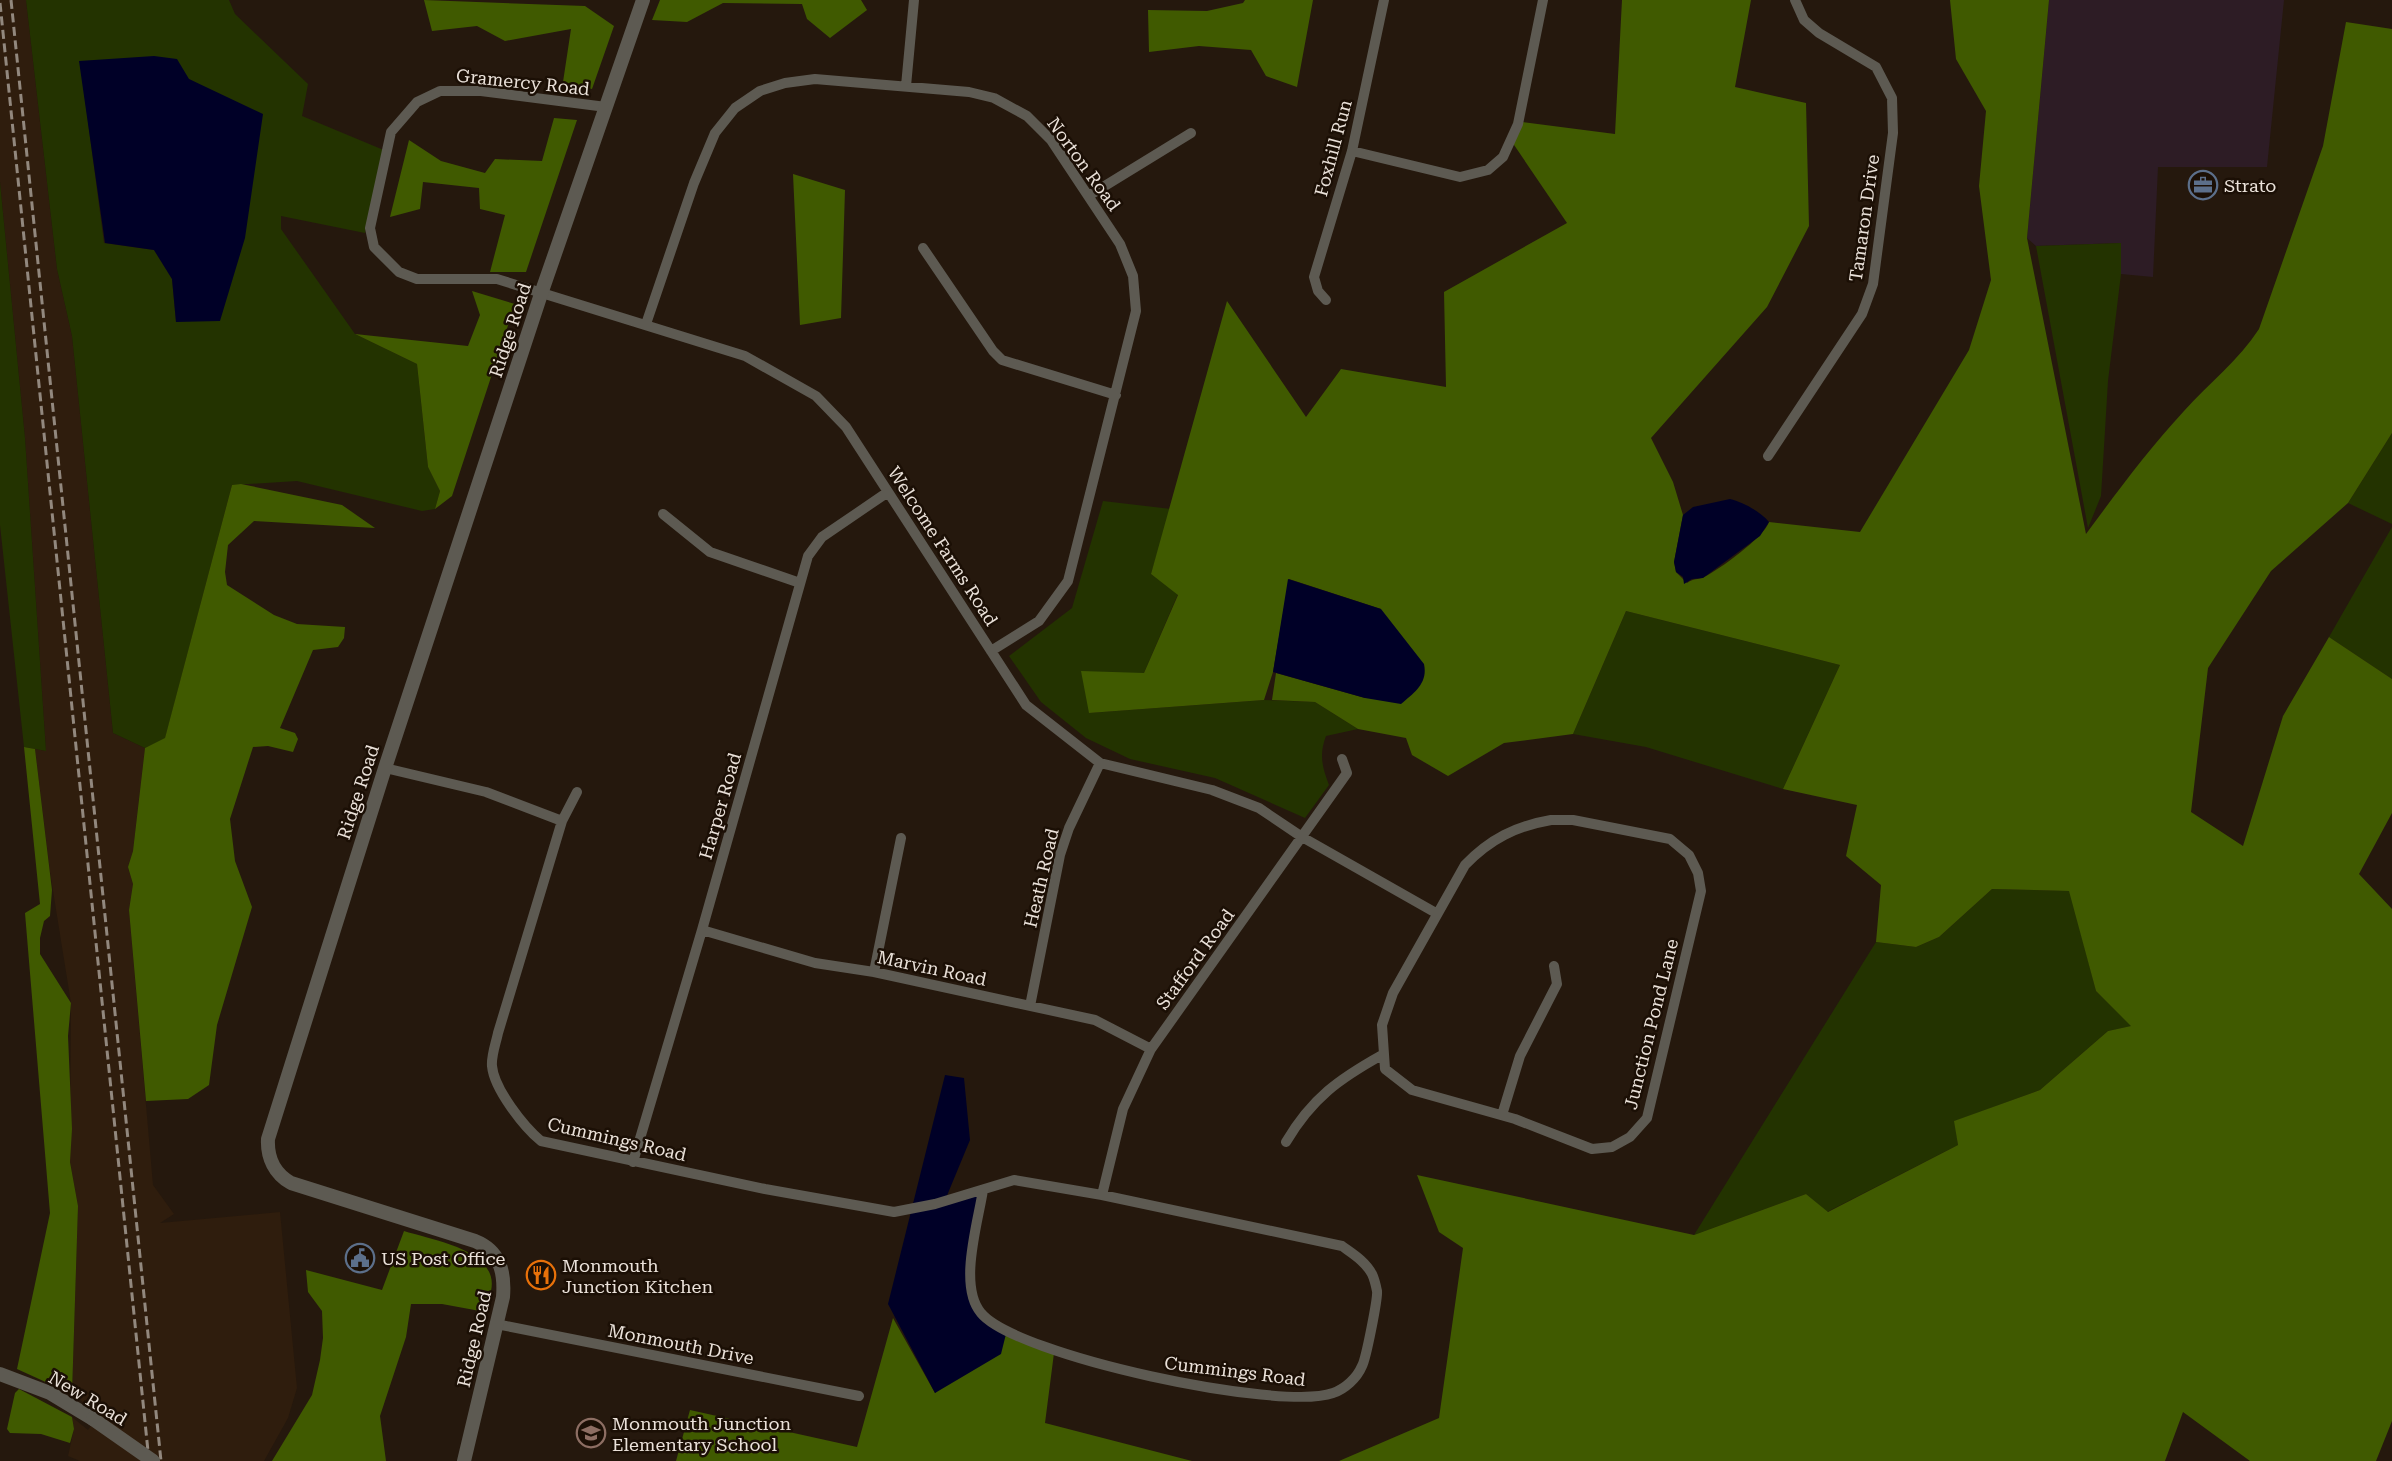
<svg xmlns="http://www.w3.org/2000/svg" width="2392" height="1461" viewBox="0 0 2392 1461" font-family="'Roboto Serif',serif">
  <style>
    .industrial { fill: #2d1c25 }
    .built { fill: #2f1d0d }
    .green { fill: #233300; fill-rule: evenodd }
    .forest { fill: #405a00 }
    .water { fill: #000027 }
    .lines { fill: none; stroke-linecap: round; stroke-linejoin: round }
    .minor { stroke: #5d5a52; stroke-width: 10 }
    .tertiary { stroke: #5d5a52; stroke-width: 14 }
    .rail { stroke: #92887e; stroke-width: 3; stroke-dasharray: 9 4.5; stroke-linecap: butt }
    .tertiary-bridge { stroke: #5d5a52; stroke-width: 14 }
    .labels { text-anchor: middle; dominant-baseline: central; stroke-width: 5; stroke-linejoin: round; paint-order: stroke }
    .street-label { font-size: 18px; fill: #eae1d9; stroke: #1b0f05 }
    .poi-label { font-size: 18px; fill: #eae1d9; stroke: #1b0f05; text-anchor: start }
  </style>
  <rect width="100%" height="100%" fill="#25180d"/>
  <path class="industrial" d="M2049,0h235l-17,167h-109l-5,110 -32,-3v-31l-85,3 -9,-8z"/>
  <path class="built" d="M0,0h26l31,269 15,67 41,397 32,15 -12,103 -5,16 5,17 -4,26 24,275 21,29 -14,9 120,-11 17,176 -9,30 -24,43h-184l-12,-5 6,-27 -2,-12 16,13 11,-16 -27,-20 6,-188 -8,-44 1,-159 -21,-131 -15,-123 11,2 -21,-313 -25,-256z"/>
  <path class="green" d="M26,0h203l6,14 73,70 -6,32 84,35 -21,82 -84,-17v13l74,105 62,30 11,103 12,24 -5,18 -13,2 -125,-30 -65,4 -67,254 -20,9 -32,-15 -41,-397 -15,-67zM80,61l109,18 22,12 -35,231 -4,-43 -18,-29 -50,-7z
    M0,182l25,256 21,313 -22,-4 -24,-222z
    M2121,243v31l-13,107 -7,115 -13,32 -52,-282z
    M2392,433v91l-44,-21z
    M1103,501l68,8 -20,65 27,20 -34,79 -55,40 175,-13 51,2 43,27 -32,7c-7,18 -4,31 3,49l-24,33 -90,-40 -85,-19 -44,-21 -45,-36 -32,-46 63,-48z
    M2392,527v152l-63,-42z
    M1626,611l214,54 -57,124 -137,-42 -73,-13z
    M1992,889l78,2 26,100 36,35 -24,5 -68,59 -85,31 3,24 -131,67 -21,-18 -112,41 182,-293 40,5 23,-10z"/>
  <path class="forest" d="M424,0l161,6 29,20 -22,63 -29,-7 8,-53 -66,12 -28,-15 -45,5z
    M660,0h201l6,10 -37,28 -23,-19 -5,-15 -79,-1 -36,19 -35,-2z
    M1245,0h68l-16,87 -31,-11 -15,-26 -52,-4 -50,6 -1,-42 59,1 36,-8z
    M1622,0h129l-16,87 71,16 3,123 -42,81 -116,131 22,44 10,33 -9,47 2,10 11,11c6,-5 11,-3 17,-6 15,-7 60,-40 65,-55l91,10 109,-182 22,-70 -12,-94 7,-75 -30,-52 -6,-59h99l-22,238 59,296c31,-42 62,-84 98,-123 25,-28 55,-51 75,-82l64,-183 23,-124 46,7v404l-44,70 -77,68 -63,97 -17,144 52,34 40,-130 46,-79 63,42v134l-33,61 33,35v512l-16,40h-126l-67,-49 -18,49h-826l100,-43 24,-170 -24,-16 -22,-57 277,60 112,-41 22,18 130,-67 -4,-24 86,-31 68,-59 23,-5 -35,-35 -27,-100 -77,-2 -53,48 -23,10 -40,-5 5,-57 -35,-29 11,-51 -74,-16 57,-124 -214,-54 -53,123 -69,9 -56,33 -36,-21 -6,-17 -48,-9 -43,-27 -43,-2 4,-27 89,25 16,-89 -92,-30 -16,93 -9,28 -175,13 -8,-42 63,2 34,-78 -27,-21 76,-273 79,116 35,-48 105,18 -2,-95 123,-69 -57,-84 4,-18 101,13z
    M554,118l23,2 -51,152h-36l15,-57 -25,-6 -1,-21 -56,-6 -3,27 -30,8 19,-77 32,21 44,12 10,-14 47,2z
    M793,174l52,16 -4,128 -41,7z
    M472,291l43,13 -63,192 -17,13 5,-18 -12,-24 -11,-103 -62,-30 113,12 12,-31z
    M241,484l101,21 33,23 -121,-7 -26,24 -3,27 2,13 47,30 23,9 48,3 -1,11 -6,9 -25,3 -33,78 15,5 3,6 -5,13 -25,-6 -15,1 -23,72 5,42 17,46 -35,118 -8,60 -21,14 -42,2 -17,-191 4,-26 -5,-17 5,-16 12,-103 20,-10 67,-253z
    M24,747l11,2 17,141 -2,26 -6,5 -4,17v16l31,49 -3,33 4,93 -2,33 8,44 -6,188 -55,-25 33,-156 -25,-300 15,-9z
    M404,1231c28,9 96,19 87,60 -1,6 -7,14 -11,20l-38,-7h-31l-5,33 -26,79 6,45h-114l40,-66 8,-35 3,-22 -1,-27 -14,-19 -2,-22 76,20z
    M893,1318l42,75 71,-59 48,19 -9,70 147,38h-516l14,-51 167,37z
    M19,1389l53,28 2,12 -4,14 -29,-9 -31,-1 -3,-4 8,-36z"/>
  <path class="water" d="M154,56l23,3 12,20 74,35 -18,124 -25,83 -44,1 -4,-43 -18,-29 -49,-7 -26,-182z
    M1730,499c13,3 31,13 39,23l-9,14 -57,42 -11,1 -8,5 -1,-7 -7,-5 -2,-10 9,-47 10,-8z
    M1288,579l93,30 43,55c4,19 -9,28 -23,40l-36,-6 -92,-26z
    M945,1075l19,3 6,62 -24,58 39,-11 -17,111 38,36 -5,20 -66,39 -47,-89z"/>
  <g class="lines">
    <path class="minor" d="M906,86l8,-86
      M606,107l-125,-16h-41l-23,11 -26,30 -21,96 4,19 25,25 18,7h80l248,77 71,40 30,31 180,278 74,58 112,27 47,18 43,29 134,76
      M1352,151l108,26 28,-7 15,-13 15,-33 25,-124
      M1090,195l101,-62
      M923,248l70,103 9,9 114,35
      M1326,300l-8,-9 -4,-14 38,-126 32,-151
      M646,324l48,-141 21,-50 20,-25 25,-17 25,-8 30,-4 154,13 25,6 33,18 24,24 69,104 13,32 3,35 -68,270 -29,40 -48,30
      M1768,456l94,-142 11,-30 20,-151 -1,-35 -16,-31 -57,-34 -15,-13 -9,-20
      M663,514l47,38 90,31
      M385,768l101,24 76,29
      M577,792l-15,29 -64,212c-2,10 -7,23 -6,33 2,23 32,61 49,75l224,48 129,23 41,-8 79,-24 88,15 240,51c11,8 23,15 30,28 2,4 4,12 5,17 1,7 -11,68 -15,75 -5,12 -17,23 -29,27 -52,19 -317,-37 -352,-80 -23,-27 -3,-90 2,-123
      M1551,820h22l97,19 19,16 9,18 3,18 -54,227 -17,19 -18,10 -20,2 -77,-30 -103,-29 -27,-21 -3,-44 11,-32 72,-128c25,-26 51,-39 86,-45z
      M702,930l113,33 59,9 221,48 56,29
      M874,972l27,-134
      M1030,1006l30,-151 9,-27 31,-65
      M1502,1115l18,-59 37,-72 -3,-18
      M1286,1142c26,-44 53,-63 96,-87
      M633,1162l69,-232 106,-374 14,-19 66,-45
      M1102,1195l21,-86 28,-60 196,-276 -5,-14
      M496,1324l363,72"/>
    <path class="tertiary" d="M0,1374l50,19 43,26
      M464,1461l39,-164c2,-25 -3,-46 -28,-56l-184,-58c-16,-9 -24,-25 -23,-44l117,-371 157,-477 101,-291"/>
    <path class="rail" d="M11,0l150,1461
      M0,3l149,1458"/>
    <path class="tertiary-bridge" d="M93,1419l60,42"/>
  </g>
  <defs>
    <g id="office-ring" transform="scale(1.5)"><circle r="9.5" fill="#1b0f05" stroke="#5c6f8a" stroke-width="1.5"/><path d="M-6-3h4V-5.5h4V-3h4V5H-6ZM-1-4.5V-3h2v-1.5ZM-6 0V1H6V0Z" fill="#5c6f8a"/></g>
    <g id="civic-ring" transform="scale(1.5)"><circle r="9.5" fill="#1b0f05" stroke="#5c6f8a" stroke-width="1.5"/><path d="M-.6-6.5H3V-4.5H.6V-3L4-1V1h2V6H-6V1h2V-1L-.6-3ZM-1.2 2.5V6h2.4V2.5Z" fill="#5c6f8a"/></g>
    <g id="restaurant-ring" transform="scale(1.5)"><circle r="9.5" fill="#1b0f05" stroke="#e8710a" stroke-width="1.5"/><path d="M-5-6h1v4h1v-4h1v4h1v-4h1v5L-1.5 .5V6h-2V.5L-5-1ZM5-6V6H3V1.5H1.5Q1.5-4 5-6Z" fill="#e8710a"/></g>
    <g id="school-ring" transform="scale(1.5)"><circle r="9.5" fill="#1b0f05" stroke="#8d6e63" stroke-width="1.5"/><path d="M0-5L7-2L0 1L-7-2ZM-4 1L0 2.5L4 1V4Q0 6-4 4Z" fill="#8d6e63"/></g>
  </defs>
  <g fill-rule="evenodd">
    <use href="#office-ring" x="2203" y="185"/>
    <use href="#civic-ring" x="360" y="1258"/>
    <use href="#restaurant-ring" x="541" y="1275"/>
    <use href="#school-ring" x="591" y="1433"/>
  </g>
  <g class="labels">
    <g class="street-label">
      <text transform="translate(523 82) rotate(6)">Gramercy Road</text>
      <text transform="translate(1333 148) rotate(-75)">Foxhill Run</text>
      <text transform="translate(1084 164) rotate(54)">Norton Road</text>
      <text transform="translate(1864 218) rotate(-82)">Tamaron Drive</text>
      <text transform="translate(510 330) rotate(-72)">Ridge Road</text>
      <text transform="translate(943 546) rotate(57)">Welcome Farms Road</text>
      <text transform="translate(358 792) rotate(-72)">Ridge Road</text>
      <text transform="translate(720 806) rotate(-74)">Harper Road</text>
      <text transform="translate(1041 878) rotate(-77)">Heath Road</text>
      <text transform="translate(1195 959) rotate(-54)">Stafford Road</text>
      <text transform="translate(932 968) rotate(12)">Marvin Road</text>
      <text transform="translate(1651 1024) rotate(-76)">Junction Pond Lane</text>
      <text transform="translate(617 1139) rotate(13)">Cummings Road</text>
      <text transform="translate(474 1339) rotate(-77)">Ridge Road</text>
      <text transform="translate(681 1344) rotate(11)">Monmouth Drive</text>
      <text transform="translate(1235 1371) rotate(7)">Cummings Road</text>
      <text transform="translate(88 1398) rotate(31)">New Road</text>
    </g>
    <g class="poi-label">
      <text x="2224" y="185">Strato</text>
      <text x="381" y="1258">US Post Office</text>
      <text x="562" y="1265">Monmouth<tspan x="562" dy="21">Junction Kitchen</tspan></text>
      <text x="612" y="1423">Monmouth Junction<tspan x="612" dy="21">Elementary School</tspan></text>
    </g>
  </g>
</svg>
